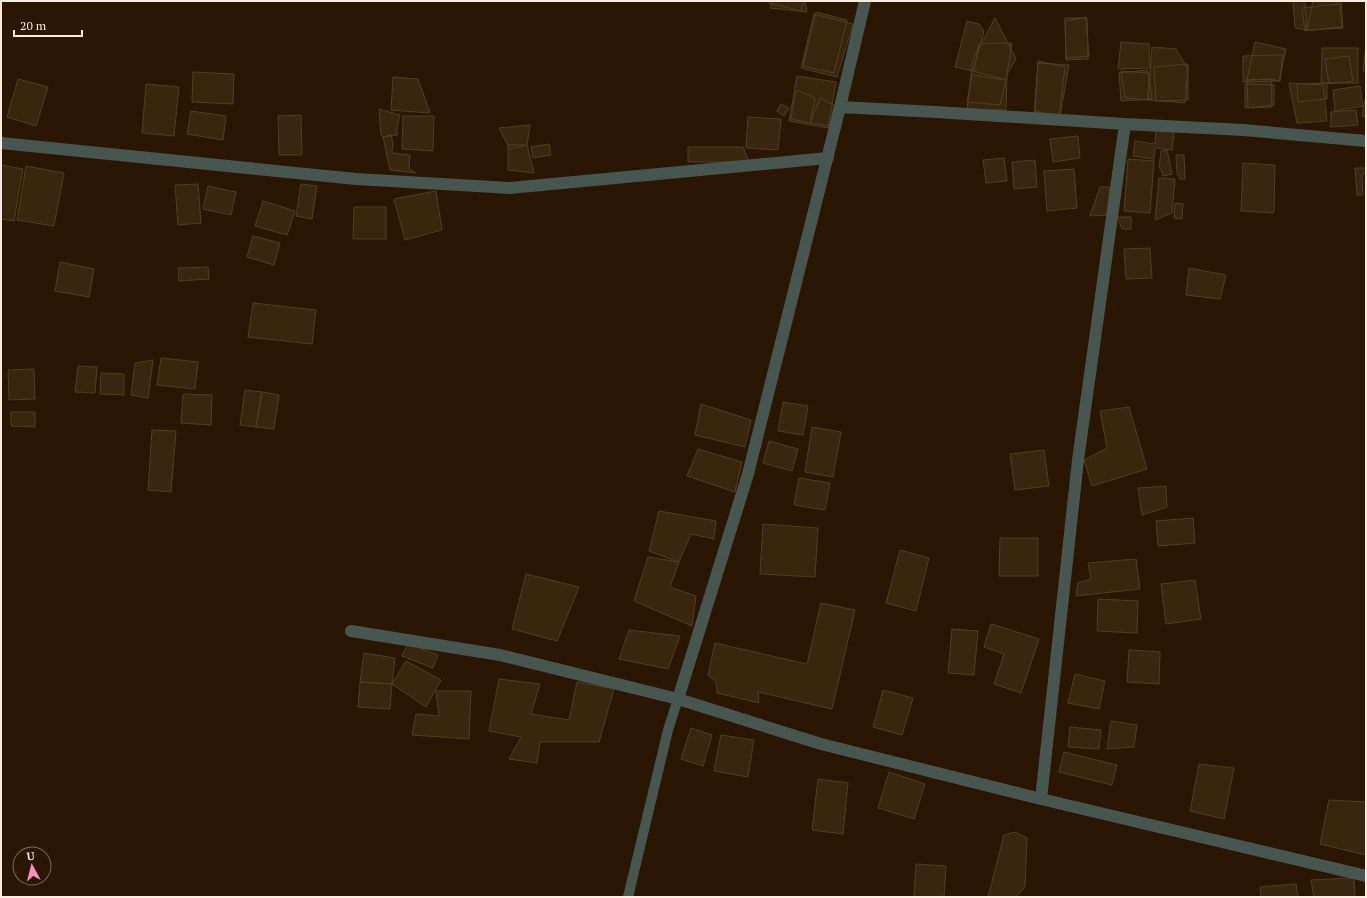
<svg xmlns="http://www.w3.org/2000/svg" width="1367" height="898" viewBox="0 0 1367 898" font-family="'PT Serif',serif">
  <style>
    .building { fill: #3a260f; stroke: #523d25 }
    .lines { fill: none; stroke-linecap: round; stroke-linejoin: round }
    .lane { stroke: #475651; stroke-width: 10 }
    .street { stroke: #475651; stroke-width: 12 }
  </style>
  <rect width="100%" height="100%" fill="#2b1503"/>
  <path class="building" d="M769,1h35l-3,10 -32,-8z
    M773,1h32l2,11 -37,-4z
    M1293,1h12l2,29 -12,-2z
    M1313,1h28l2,27 -36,2z
    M1340,4l2,23 -37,4 -3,-23z
    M816,12l31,8 -13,53 -31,-7z
    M814,14l39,10 -16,53 -36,-9z
    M1086,17l3,39 -23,2 -1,-37z
    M995,18l21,41 -9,15 -1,36h-39l6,-51z
    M1065,18h22l1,41 -22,1z
    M967,21l12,3 5,7 -11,40 -18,-4z
    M1121,42l28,2 1,24 -32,1z
    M1255,42l31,7 -7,32 -8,-2 -24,1z
    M1012,43l-6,37 -32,-9 5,-27z
    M1152,47l24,2 12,20 -3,34 -37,-3z
    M1322,48h36v35h-37z
    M1366,51v20h-3l2,-19z
    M1283,55l-3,26 -37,1v-26z
    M1349,56l4,25 -24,3 -4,-25z
    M1038,61l27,6 -6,50 -25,-3z
    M1038,63l31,2 -9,52 -25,-6z
    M1188,64v36l-32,1 -2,-34z
    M1148,70l4,29 -31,2 -2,-28z
    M1121,71l28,2 -1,27 -23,-2z
    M193,72l41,2 -1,30 -41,-2z
    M972,75l34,5 -6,25 -33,-3z
    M797,76l39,6 -8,46 -39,-7z
    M393,77l25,2 12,34 -39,-3z
    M18,79l30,8 -12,39 -29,-9z
    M1271,79l1,28 -24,1 -1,-28z
    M1289,83l34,2 4,36 -30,2z
    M1327,83v16l-29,3 -1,-18z
    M146,84l33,3 -5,49 -32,-3z
    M1245,84l29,1v20l-29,3z
    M1360,86l3,20 -28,5 -2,-21z
    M796,90l19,8 -5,25 -19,-4z
    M1366,95v22l-4,-1z
    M820,98l14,7 -1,21 -23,-3z
    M781,104l8,4 -5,8 -7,-5z
    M379,109l21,6 -3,13v7l-14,2 -2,-2z
    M1356,110l2,15 -27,2v-15z
    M191,111l35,5 -3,24 -36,-6z
    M301,115l1,40h-23l-1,-39z
    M403,116h31l-1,35 -31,-2z
    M748,117l33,2 -3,31 -32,-2z
    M530,125l-3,20 -17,4 -11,-21z
    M1156,130l18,2 -2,18 -17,-2 -1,11 -21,-3 2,-15 20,3z
    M391,135l2,8 -1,10 18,2 -1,13 7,5 -26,-3 -7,-33z
    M1078,136l2,22 -27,4 -3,-23z
    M549,144l2,11 -18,3 -2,-11z
    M508,145h19l7,28 -26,-3z
    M688,147h55l6,15h-61z
    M1167,150l5,24 -9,2 -2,-7 -2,-1 2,-17z
    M1176,155h8l1,24h-5l-3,-6z
    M1004,158l3,23 -21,2 -3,-23z
    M1128,159l26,2 -4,52 -26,-2z
    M1035,160l2,27 -23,2 -2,-27z
    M1243,163l32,2 -1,48 -33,-2z
    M1,165l22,4 -9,52 -13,-2z
    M26,166l38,7 -10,53 -37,-6z
    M1355,168h11v6h-4l1,21h-6z
    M1074,169l3,39 -30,3 -3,-40z
    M1159,178l16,1 -3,34 -17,7z
    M198,184l3,39 -23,2 -3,-40z
    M301,184l16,2 -5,33 -16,-3z
    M208,186l28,6 -5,23 -28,-6z
    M1100,187h9l1,28 -20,1z
    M436,191l6,39 -37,10 -11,-41z
    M263,201l32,10 -8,24 -32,-9z
    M1175,203l8,1 -1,15 -8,-1z
    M354,207h32v32h-33z
    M1117,217h14v12h-9z
    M253,236l27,7 -6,22 -27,-8z
    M1150,248l2,30 -26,1 -2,-30z
    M60,262l34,7 -5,28 -34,-6z
    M208,267l1,12 -30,2 -1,-13z
    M1189,268l37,7 -6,24 -34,-4z
    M253,303l63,7 -4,34 -64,-7z
    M161,358l37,4 -3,27 -38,-4z
    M153,360l-5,38 -17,-3 4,-32z
    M78,366l19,1 -2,26 -20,-1z
    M34,369l1,30 -26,1 -1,-30z
    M101,373l23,1v21l-24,-1z
    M245,390l17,2 -6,35 -16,-2z
    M262,392l17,3 -5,34 -18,-2z
    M183,394l29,1 -1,30 -30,-2z
    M783,402l25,4 -5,29 -25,-4z
    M701,404l50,16 -6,27 -50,-12z
    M1129,407l18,62 -55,17 -8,-26 23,-12 -7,-37z
    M11,412h24v15l-24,-1z
    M812,427l29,5 -8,45 -28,-5z
    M152,430l24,1 -5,61 -23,-2z
    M769,441l29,8 -6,22 -29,-8z
    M698,449l44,13 -7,30 -48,-16z
    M1044,450l5,36 -34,4 -5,-36z
    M799,478l31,5 -5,27 -31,-5z
    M1166,486l1,21 -25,8 -4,-27z
    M659,511l57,10 -2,18 -23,-5 -12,28 -30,-11z
    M1193,518l2,25 -37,3 -2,-25z
    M763,524l55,4 -3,49 -55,-3z
    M1000,538h38v38h-39z
    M900,550l29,8 -13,53 -30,-8z
    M648,557l31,5 -9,25 26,9 -4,30 -58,-25z
    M1136,559l4,30 -64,7 2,-13 13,-4 -3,-16z
    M526,574l53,13 -22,54 -45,-12z
    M1195,580l6,39 -35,5 -5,-40z
    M1098,599l40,2 -1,32 -40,-2z
    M821,603l34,7 -23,99 -74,-17 1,11 -42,-10 -1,-11 -8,-7 7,-32 92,21z
    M991,624l48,15 -18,54 -27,-9 10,-30 -20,-7z
    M952,629l26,2 -4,44 -26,-2z
    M629,630l51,6 -12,33 -49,-10z
    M408,643l30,12 -5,13 -31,-12z
    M1129,650l31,2 -1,32 -32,-2z
    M364,653l31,5 -3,26 -32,-2z
    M406,661l35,19 -15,27 -34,-23z
    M1075,674l30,7 -6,28 -31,-6z
    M499,679l41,5 -9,30 38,6 8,-38 37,7 -15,53h-59l-3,21 -28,-4 12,-22 -32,-6z
    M360,682l32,2 -2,25 -32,-2z
    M883,690l30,8 -11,37 -29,-8z
    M436,691h35l-2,48 -57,-4 4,-21 23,2z
    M1111,721l26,4 -3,22 -27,2z
    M1070,727l31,3 -2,19 -31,-2z
    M691,728l21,7 -9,31 -22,-7z
    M721,735l33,5 -6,37 -34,-6z
    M1064,752l53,13 -5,20 -53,-13z
    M1199,764l35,4 -10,51 -34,-8z
    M889,772l36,12 -11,35 -36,-11z
    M818,779l30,4 -5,51 -31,-4z
    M1329,800l37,2v53l-46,-11z
    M1015,832l12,6 -2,49 -9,10h-28l16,-62z
    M916,864l30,2 -2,31h-30z
    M1354,878l1,19h-41l-3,-17z
    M1296,884l2,13h-37l-1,-10z"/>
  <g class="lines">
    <path class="lane" d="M628,897l40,-167 10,-31"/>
    <path class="street" d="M840,107l96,5 189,12 118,6 123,11
      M1,143l355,36 154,9 318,-30
      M351,631l149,24 178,44 143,45 220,55 325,77
      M678,699l70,-225 92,-367 25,-106
      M1041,799l37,-339 47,-336"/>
  </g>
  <rect width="1367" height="898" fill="none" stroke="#fbeadf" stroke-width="4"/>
  <g transform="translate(32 866) rotate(353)"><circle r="19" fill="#2b1503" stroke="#7e6a5b"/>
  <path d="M0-3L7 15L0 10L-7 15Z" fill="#fd8ec0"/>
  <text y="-6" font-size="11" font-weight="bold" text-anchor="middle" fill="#fbeadf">U</text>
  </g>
  <path d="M14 30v6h68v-6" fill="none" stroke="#fbeadf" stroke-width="2"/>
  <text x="20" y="30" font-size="12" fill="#fbeadf" stroke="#2b1503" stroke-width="3" paint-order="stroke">20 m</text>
</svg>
